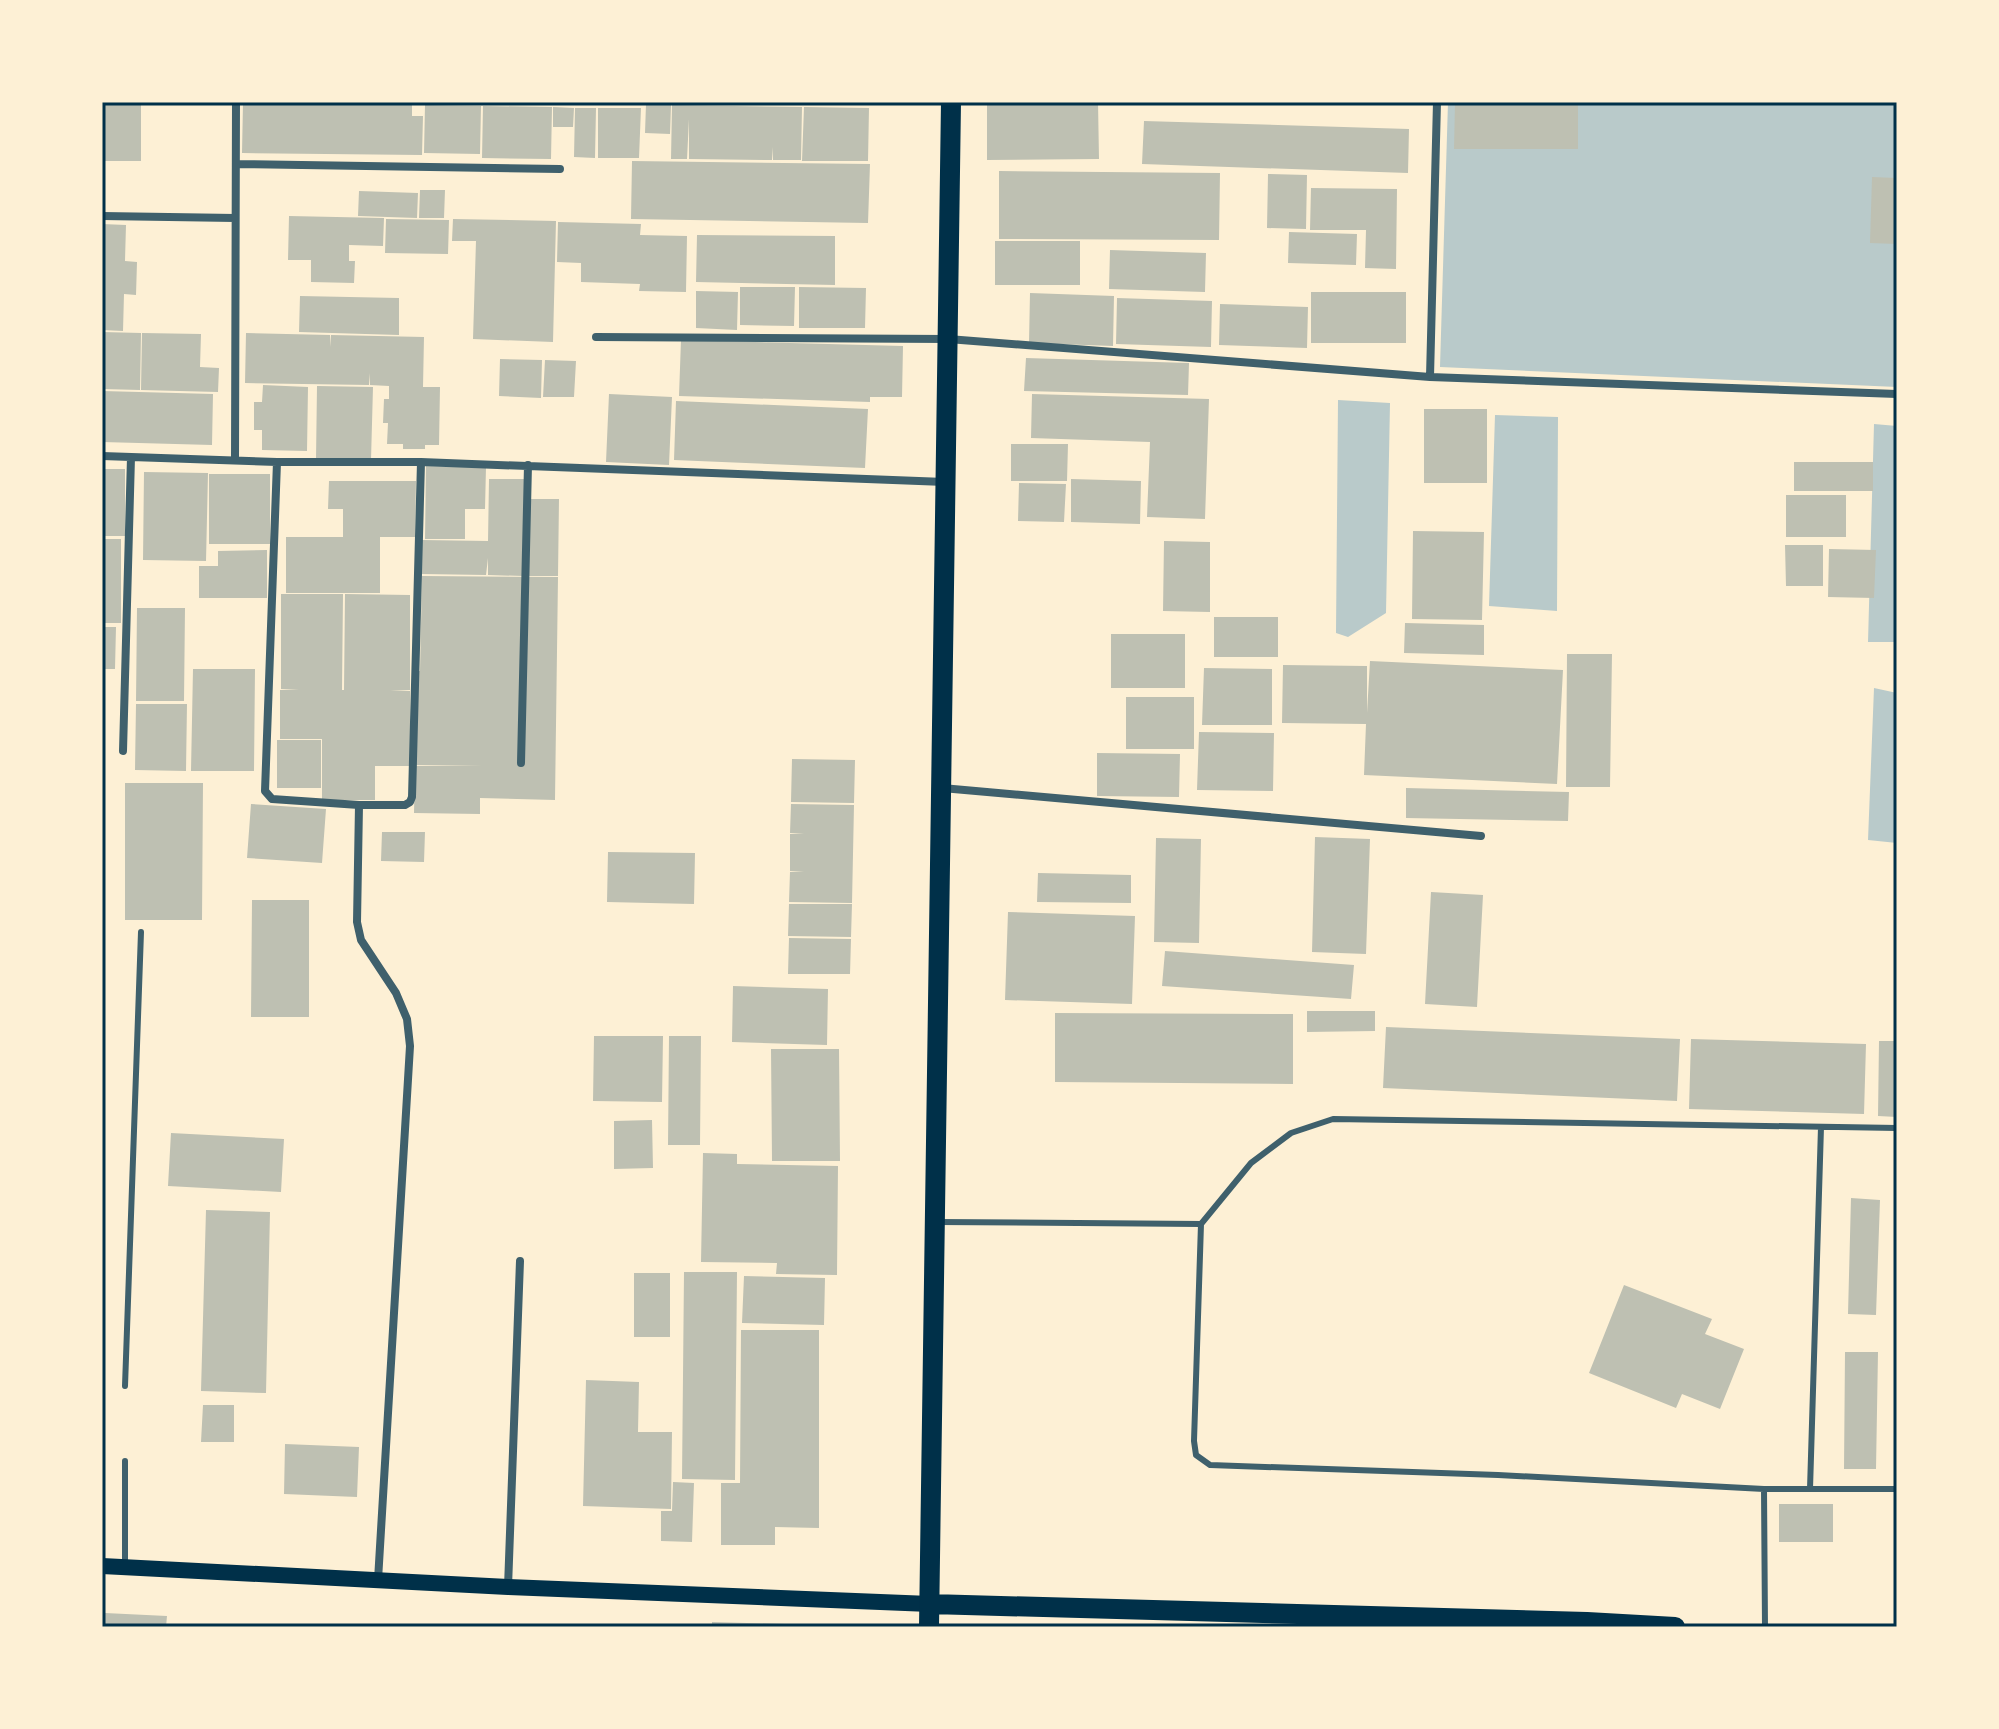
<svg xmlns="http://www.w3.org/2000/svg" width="1999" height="1729" viewBox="0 0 1999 1729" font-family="Helvetica,sans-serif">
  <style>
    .green { fill: #b9caca }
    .building { fill: #bec0b2 }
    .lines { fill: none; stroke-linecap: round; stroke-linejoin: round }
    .service { stroke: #3f606c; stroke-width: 6 }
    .minor { stroke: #3f606c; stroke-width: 8 }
    .secondary { stroke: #003049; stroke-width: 16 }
    .primary { stroke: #003049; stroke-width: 20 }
    .neatline { fill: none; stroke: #003049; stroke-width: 3 }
  </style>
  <rect width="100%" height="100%" fill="#fdf0d5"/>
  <path class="green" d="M1448,102h449v285l-457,-20z
    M1338,400l52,3 -4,210 -38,24 -12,-4z
    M1495,415l63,2 -1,194 -68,-5z
    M1874,424l23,2v216h-29z
    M1874,688l23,5v150l-29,-3z"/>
  <path class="building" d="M987,102h111l1,57 -112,1z
    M1455,102h123v47h-124z
    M243,103l169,2v11h11l-1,39 -180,-2z
    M646,104l25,1 -1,29 -25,-1z
    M102,105h39v56h-39z
    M425,105l56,1 -1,48 -56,-1z
    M672,105l130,2 -1,53h-28l-1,-13v13l-83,-1v-40l-2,40h-16z
    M483,106l69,1 -1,52 -69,-1z
    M553,107l21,1 -1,19h-20z
    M804,107l65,1 -1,53h-66z
    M575,108h21l-1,50 -21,-1z
    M598,108h43l-2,50h-41z
    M1144,121l265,8 -1,44 -266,-9z
    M632,161l238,3 -2,59 -237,-4z
    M999,171l221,2 -1,67 -220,-1z
    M1268,174l39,1 -1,54 -39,-1z
    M1872,177l25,1v66l-27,-1z
    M1311,188l86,1 -1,80 -31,-1 1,-38h-56z
    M420,190h25l-1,28h-25z
    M359,191l59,2 -1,25 -59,-2z
    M289,216l95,2 -1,28 -34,-1v16h6l-1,22 -43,-1v-22h-23z
    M386,219l63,1 -1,34 -63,-1z
    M453,219l103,2 -3,121 -80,-3 3,-98h-24z
    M558,222l83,2 -1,11 47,1 -1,56 -47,-1 1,-7 -59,-2v-19l-24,-1z
    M102,224l24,1 -1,36 12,1 -1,33 -12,-1 -1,37 -21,-1z
    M1289,232l68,2 -1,31 -68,-2z
    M697,235l138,1v49l-139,-3z
    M995,241h85v44h-85z
    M1110,250l96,3 -1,39 -96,-3z
    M740,287h55l-1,39 -54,-1z
    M799,287l67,1 -1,40h-66z
    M696,291l42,1 -1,38 -41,-2z
    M1311,292h95v51h-95z
    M1030,293l84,3 -1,50 -84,-3z
    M300,296l99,2v37l-100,-3z
    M1117,298l95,3 -1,46 -95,-3z
    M1220,304l88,3 -1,41 -88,-3z
    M102,332l39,1 -1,57 -38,-1z
    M142,333l59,1 -1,33 19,1 -1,24 -77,-2z
    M246,333l84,2v12l1,-12 93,2 -1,50h17l-1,58h-14v4h-22v-5h-16l1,-21h-5l1,-24h5v-13l-19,-1v-12l-1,12 -124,-2z
    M681,340l222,6 -1,51h-32v5l-191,-6z
    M1026,358l163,5 -1,32 -164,-4z
    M500,359l42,1 -1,38 -42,-2z
    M545,360l31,1 -2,36h-31z
    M263,385l45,2 -1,64 -45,-1v-20h-8v-28h8z
    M317,386l56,1 -2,73 -55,-1z
    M102,391l111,3 -1,51 -110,-3z
    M609,394l63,3 -3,68 -63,-3z
    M1032,394l177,5 -4,120 -58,-2 3,-75 -119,-4z
    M676,401l192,8 -3,59 -191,-8z
    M1424,409h63v74h-63z
    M1011,444h57l-1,37h-56z
    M1794,462h79v29h-79z
    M426,466l60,1 -1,42h-20v30h-40z
    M102,469h23v67h-23z
    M144,472l64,1 -2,88 -63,-1z
    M209,474h61v70h-61z
    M489,479h36l-2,97 -35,-1v-17l-2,17 -64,-1v-34l66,1z
    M1071,479l70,2 -1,43 -69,-2z
    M329,481h87l-1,56h-35v56h-94v-56h57v-28h-15z
    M1019,483l47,1 -2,38 -46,-1z
    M1786,495h60v42h-60z
    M526,499h33l-1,77h-33z
    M1413,531l71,1 -2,88 -70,-1z
    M102,539h19v84h-19z
    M1164,541l46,1v70l-47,-1z
    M1785,545h38v41h-37z
    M1829,549l47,1 -2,48 -46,-1z
    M267,550v48h-68v-32h19v-15z
    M422,576l136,1 -3,223 -75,-2v16l-66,-1 1,-47h67l-69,-1 3,-94h4z
    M281,594h62l-1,96h2l1,-96 65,1v95l-20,1h20v75h-35v34h-53v-61h-42v-49h19l-18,-1z
    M137,608h48l-1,93h-48z
    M1214,617h64v40h-64z
    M1405,623l79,2v30l-80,-2z
    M102,627h14l-1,42h-13z
    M1111,634h74v54h-74z
    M1567,654h45l-2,133h-44z
    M1370,661l193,9 -6,114 -193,-9 2,-51 -84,-1 1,-58 84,1v47z
    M1204,668l68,1v56h-70z
    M193,669h62l-1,102h-63z
    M1126,697h68v52h-68z
    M136,704h51l-1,67 -51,-1z
    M1199,732l75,1 -1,58 -76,-1z
    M277,740h44v48h-44z
    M1097,753l83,1 -1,43 -82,-1z
    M792,759l63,1 -1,43 -63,-1z
    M125,783h78l-1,137h-77z
    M1406,788l163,4 -1,29 -162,-3z
    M251,804l75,5 -4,54 -75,-5z
    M791,804l63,1 -2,98 -63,-1 1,-30h14l-14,-1v-37h14l-14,-1z
    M382,832h43l-1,30 -43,-1z
    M1315,837l55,2 -4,115 -54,-2z
    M1156,838l45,1 -2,104 -45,-1z
    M608,852l87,1 -1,51 -87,-2z
    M1038,873l93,2v28l-94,-1z
    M1431,892l52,3 -6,112 -52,-3z
    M252,900h57v117h-58z
    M789,904h63l-1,33 -63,-1z
    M1008,912l127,4 -3,88 -127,-4z
    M789,938l62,1 -1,35h-62z
    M1165,951l189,14 -3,34 -189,-13z
    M733,986l95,3 -1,56 -95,-3z
    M1307,1011h68v20l-68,1z
    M1055,1013l238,1v70l-238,-2z
    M1386,1027l294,12 -3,62 -294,-13z
    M594,1036h69l-1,66 -69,-1z
    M669,1036h32l-1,109h-32z
    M1691,1039l175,5 -2,70 -175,-5z
    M1879,1041h18v76l-19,-1z
    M771,1049h68l1,112h-68z
    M652,1120l1,48 -39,1v-48z
    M171,1133l113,6 -3,53 -113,-6z
    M703,1153l34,1v10l101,2 -1,109 -61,-1 1,-11 -76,-1z
    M1851,1198l29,2 -4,115 -28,-1z
    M206,1210l64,2 -4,181 -65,-2z
    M684,1272h53l-2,208 -53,-1z
    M634,1273h36v64h-36z
    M744,1276l81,2 -1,47 -82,-2z
    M1624,1285l88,34 -7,15 39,15 -24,60 -38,-15 -6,14 -87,-35z
    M741,1330h78v198l-44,-1v18h-54v-62h19z
    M1845,1352h33l-2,117h-32z
    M586,1380l53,2 -1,50h34l-1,77 -88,-3z
    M203,1405h31v37h-33z
    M285,1444l74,3 -2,50 -73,-3z
    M673,1482l21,1 -2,59 -31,-1v-30h11z
    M1779,1504h54v38h-54z
    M105,1613l62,3 -1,11h-61z
    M712,1622l73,2v3h-73z"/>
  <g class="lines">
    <path class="service" d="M1897,1128l-564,-9 -42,14 -40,30 -50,61 -7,217 2,14 14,10 288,10 266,14h133
      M937,1222l264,2
      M125,1386l16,-454
      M125,1461v103
      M1764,1489l1,138
      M1810,1489l11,-362"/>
    <path class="minor" d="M236,164l324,5
      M102,216l133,2
      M596,337l352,2 482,38 467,17
      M1430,377l7,-275
      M102,456l175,6h144l524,20
      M235,460l1,-358
      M277,462l-12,329 7,8 87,6h46l5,-3 2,-5 9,-335
      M123,751l8,-294
      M521,763l7,-298
      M942,788l539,48
      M359,805l-2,117 4,18 35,53 11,26 3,27 -32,534
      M508,1587l12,-326"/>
    <path class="secondary" d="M102,1566l406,21 422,17"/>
    <path class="primary" d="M930,1604l657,18 88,5
      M929,1627l22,-1525"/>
  </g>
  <rect width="1999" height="1729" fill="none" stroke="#fdf0d5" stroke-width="208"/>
  <rect x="104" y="104" width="1791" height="1521" class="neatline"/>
</svg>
